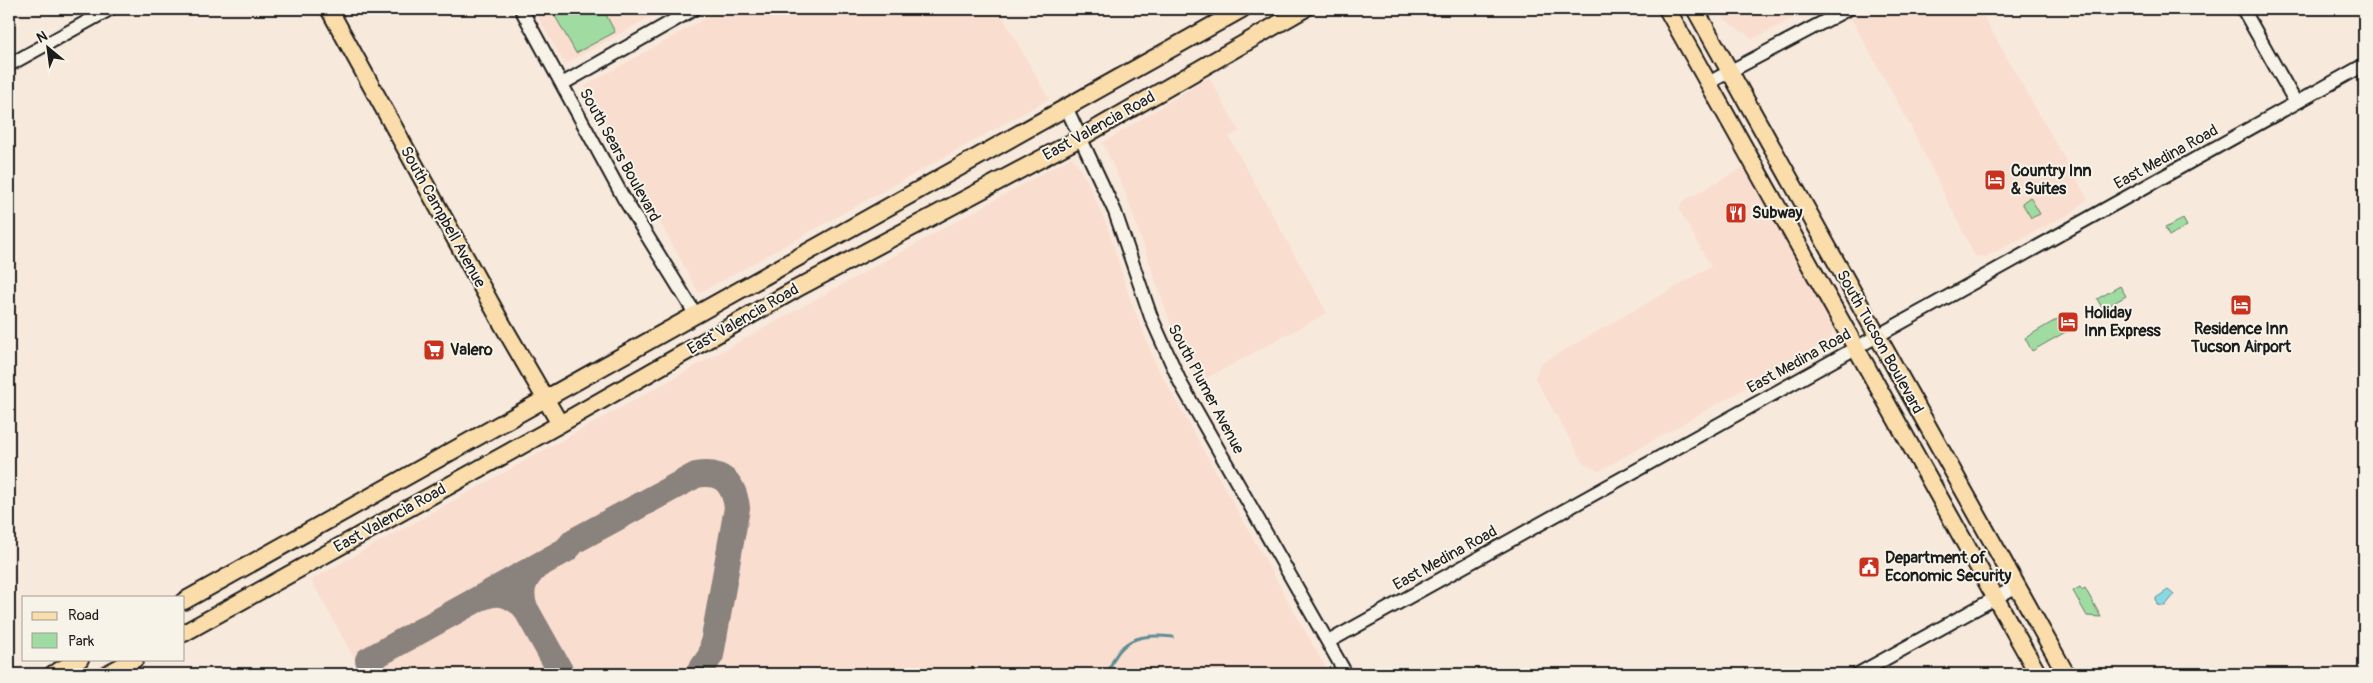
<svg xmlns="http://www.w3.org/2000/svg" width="2373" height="683" viewBox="0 0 2373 683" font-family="Pangolin,sans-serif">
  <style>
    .built { fill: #f9ddcf }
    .green { fill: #a0dba2; stroke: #5e7c5f }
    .water { fill: #89d9e2; stroke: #5d8d93 }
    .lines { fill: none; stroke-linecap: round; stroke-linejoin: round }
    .stream { stroke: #5d8d93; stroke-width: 3 }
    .taxiway { stroke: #8a827c; stroke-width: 26 }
    .minor-casing { stroke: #1c1c1c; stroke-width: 16 }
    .major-casing { stroke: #1c1c1c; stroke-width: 20 }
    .minor { stroke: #f7f3e8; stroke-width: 12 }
    .major { stroke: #faddab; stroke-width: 16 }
    .labels { text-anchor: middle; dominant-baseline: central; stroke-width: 4; stroke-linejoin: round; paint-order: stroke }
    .street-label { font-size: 16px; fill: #1c1c1c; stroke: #f7f3e8 }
    .poi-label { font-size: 16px; font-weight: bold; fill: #1c1c1c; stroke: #f7f3e8; text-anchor: start }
  </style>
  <rect width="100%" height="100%" fill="#f8e9dd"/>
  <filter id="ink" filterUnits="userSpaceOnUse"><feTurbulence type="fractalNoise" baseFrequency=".02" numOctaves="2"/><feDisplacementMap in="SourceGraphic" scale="10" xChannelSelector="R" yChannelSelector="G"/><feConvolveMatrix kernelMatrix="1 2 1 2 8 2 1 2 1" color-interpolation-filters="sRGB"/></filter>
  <g filter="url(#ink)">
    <path class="built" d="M533,9h131l-99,55z
      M722,9h276l51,90 -350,194 -114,-207z
      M1719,9h91l-57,30 -29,-20z
      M1846,9h133l108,189 -14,14 -88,45 -10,-1 -67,-135z
      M1209,77l30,54 -10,6 98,176 -129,70 -24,-50 -49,-141 -22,-49z
      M1072,157l15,24 20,45 22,70 27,69 173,309h-966l-52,-94z
      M1744,167l90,160 -4,13 -231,131 -15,-7 -49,-86 5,-14 171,-97 -32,-58 3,-7z"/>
    <path class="green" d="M551,9h61l-7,4 10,19 -39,21z
      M2030,197l10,17 -9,4 -9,-15z
      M2183,219l4,7 -18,10 -4,-8z
      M2120,286l6,10 -23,13 -6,-10z
      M2061,317l8,13 -37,21 -7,-13z
      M2080,587l2,3 3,-2 16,29 -14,-1 -14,-25z"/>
    <path class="water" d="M2168,590l6,5 -9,11 -8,-1 -1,-7z"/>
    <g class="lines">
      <path class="stream" d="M1108,674c10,-35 31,-41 65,-37"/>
      <path class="taxiway" d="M483,597c17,-7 27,-2 41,9 -4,-16 -1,-26 11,-38
        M524,606l38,68
        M368,660l198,-110 8,-9 122,-66c26,-5 38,8 41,33l-26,147 -13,19"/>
      <g class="minor-casing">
        <path id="minor" d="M521,9l102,188 73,118
          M2243,9l53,94
          M9,65l101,-56
          M1708,83l140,-74
          M562,84l132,-75
          M1066,107l49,105 36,105 30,67 165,290
          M1328,642l1036,-577
          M1858,674l159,-88"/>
      </g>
      <g class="major-casing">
        <path id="major" d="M329,9l172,313 59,102
          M1667,9l371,665
          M1695,9l371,665
          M184,601l1058,-592
          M184,633l376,-209 236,-135 284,-151 224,-129
          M53,674l27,-15
          M107,674l28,-15"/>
      </g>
      <use href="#minor" class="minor"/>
      <use href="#major" class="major"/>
    </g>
  </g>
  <defs>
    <g id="hotel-square" transform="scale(1.125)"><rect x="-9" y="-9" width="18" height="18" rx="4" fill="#c8321e" stroke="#f7f3e8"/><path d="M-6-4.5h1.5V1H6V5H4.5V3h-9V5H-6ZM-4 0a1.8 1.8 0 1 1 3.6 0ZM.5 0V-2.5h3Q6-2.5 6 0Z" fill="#fff"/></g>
    <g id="restaurant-square" transform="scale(1.125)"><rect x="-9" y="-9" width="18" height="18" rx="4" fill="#c8321e" stroke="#f7f3e8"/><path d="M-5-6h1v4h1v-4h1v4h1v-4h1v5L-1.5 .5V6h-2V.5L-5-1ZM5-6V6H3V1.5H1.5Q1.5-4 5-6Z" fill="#fff"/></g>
    <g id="supermarket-square" transform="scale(1.125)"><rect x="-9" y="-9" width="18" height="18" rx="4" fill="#c8321e" stroke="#f7f3e8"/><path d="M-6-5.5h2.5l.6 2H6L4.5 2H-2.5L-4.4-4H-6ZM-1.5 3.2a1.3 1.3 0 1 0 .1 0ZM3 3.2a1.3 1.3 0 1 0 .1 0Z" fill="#fff"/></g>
    <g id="civic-square" transform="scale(1.125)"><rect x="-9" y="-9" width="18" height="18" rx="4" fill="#c8321e" stroke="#f7f3e8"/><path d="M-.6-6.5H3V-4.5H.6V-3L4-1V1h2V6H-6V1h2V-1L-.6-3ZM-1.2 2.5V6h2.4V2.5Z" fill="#fff"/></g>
  </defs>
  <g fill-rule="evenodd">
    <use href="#hotel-square" x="1995" y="180"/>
    <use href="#restaurant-square" x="1736" y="213"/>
    <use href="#hotel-square" x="2241" y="305"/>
    <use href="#hotel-square" x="2068" y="322"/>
    <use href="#supermarket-square" x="434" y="350"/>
    <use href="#civic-square" x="1869" y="567"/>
  </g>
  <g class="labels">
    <g class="street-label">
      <text transform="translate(1099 126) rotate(-29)">East Valencia Road</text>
      <text transform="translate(620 155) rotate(61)">South Sears Boulevard</text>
      <text transform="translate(2166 157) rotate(-29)">East Medina Road</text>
      <text transform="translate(443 217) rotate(61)">South Campbell Avenue</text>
      <text transform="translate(743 319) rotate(-30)">East Valencia Road</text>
      <text transform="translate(1880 342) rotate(61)">South Tucson Boulevard</text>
      <text transform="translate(1799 361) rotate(-29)">East Medina Road</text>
      <text transform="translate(1206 389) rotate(62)">South Plumer Avenue</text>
      <text transform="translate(390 518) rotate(-29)">East Valencia Road</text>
      <text transform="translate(1445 558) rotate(-29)">East Medina Road</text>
    </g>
    <g class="poi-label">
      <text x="2011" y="171">Country Inn<tspan x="2011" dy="18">&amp; Suites</tspan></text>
      <text x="1752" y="213">Subway</text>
      <text x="2084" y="313">Holiday<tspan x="2084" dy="18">Inn Express</tspan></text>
      <text x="2241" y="329" text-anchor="middle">Residence Inn<tspan x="2241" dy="18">Tucson Airport</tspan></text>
      <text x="450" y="350">Valero</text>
      <text x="1885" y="558">Department of<tspan x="1885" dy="18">Economic Security</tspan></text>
    </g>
  </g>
  <rect width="2373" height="683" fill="none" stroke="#f7f3e8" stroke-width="30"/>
  <rect x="15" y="15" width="2343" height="653" fill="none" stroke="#1c1c1c" stroke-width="2" filter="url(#ink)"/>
  <rect x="22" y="596" width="162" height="65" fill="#f7f3e8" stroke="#9f9d96"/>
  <rect x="32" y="612" width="25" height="8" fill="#faddab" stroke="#9f9d96"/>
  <text x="68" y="620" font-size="15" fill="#1c1c1c">Road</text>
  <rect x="32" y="633" width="25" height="15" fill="#a0dba2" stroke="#9f9d96"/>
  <text x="68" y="646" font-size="15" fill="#1c1c1c">Park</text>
  <g transform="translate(48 48) rotate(331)" stroke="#f7f3e8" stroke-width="4" paint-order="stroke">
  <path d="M0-4L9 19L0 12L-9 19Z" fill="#1c1c1c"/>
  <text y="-8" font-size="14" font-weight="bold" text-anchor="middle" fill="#1c1c1c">N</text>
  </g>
</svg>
